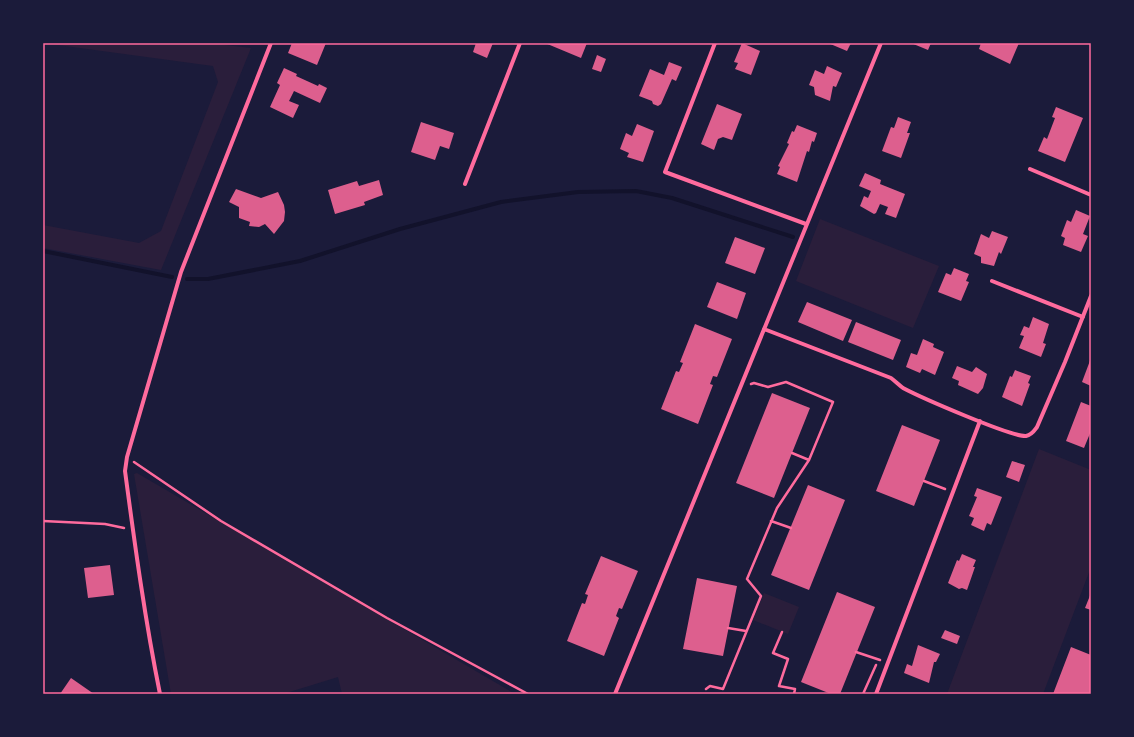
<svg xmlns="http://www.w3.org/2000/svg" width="1134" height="737" viewBox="0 0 1134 737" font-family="'Fira Sans',sans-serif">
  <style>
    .green { fill: #2a1e3b }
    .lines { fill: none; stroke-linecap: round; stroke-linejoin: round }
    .stream { stroke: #12122b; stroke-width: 4 }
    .building { fill: #dd5f8e }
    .path { stroke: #ff6b9d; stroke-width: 2.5 }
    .minor { stroke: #ff6b9d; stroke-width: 4 }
    .neatline { fill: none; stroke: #ff6b9d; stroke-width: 1.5 }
  </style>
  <rect width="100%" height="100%" fill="#1b1b3a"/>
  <path class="green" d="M43,43h165l43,5 -90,222 -118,-22v-23l96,18 22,-12 57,-149 -5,-16z
    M820,219l119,47 -26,62 -117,-47z
    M1039,449l52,21v97l-48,127h-96z
    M137,473l378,221h-173l-4,-17 -55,17h-112l-37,-220z
    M764,593l35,14 -11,27 -35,-14z"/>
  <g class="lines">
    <path class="stream" d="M43,251l129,26
      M187,279h21l92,-18 100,-32 101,-27 77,-10 58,-1 36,7 121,39"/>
  </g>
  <path class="building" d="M292,43h34l-9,22 -29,-12z
    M476,43h17l-6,15 -14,-6z
    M545,43h42l-6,15z
    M742,43l18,8 -9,24 -16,-6 3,-6 -4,-1z
    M828,43h23l-4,8z
    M911,43h20l-3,7z
    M981,43h38l-9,21 -31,-15z
    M597,55l9,4 -5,13 -9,-3z
    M669,62l13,5 -6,14 -4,-2 -11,25 -3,2 -5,-2 -1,-3 -13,-5 11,-27 14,6z
    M827,66l15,7 -6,14 -3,-1 -3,15 -15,-6 -1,-8 -5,-2 6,-15 9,4z
    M284,68l13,6 -1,2 22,10 1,-2 8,4 -7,15 -26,-12 -5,10 10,4 -6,13 -23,-11 10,-22 -3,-2z
    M717,104l25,10 -10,26 -9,-3 -5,2 -4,11 -13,-6z
    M1056,107l27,11 -18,44 -27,-11 6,-14 3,2 8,-21 -3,-1z
    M898,117l13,5 -4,11h3l-9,25 -19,-7 9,-24 3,1z
    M421,122l33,11 -5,16 -9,-3 -5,14 -24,-8z
    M637,124l17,7 -11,31 -16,-5 2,-4 -9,-4 6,-16 6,3z
    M797,125l20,8 -3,9 -2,-1 -3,11 -2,-1 -10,31 -20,-8 3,-7 -2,-1 11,-22 -2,-1 5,-12 2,1z
    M865,173l16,7 -1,4 25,10 -9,24 -11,-4 3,-7 -8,-3 -4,9 -2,1 -14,-8 4,-10 4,2 3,-7 -12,-5z
    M379,180l4,15 -19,7 1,3 -30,9 -7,-24 29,-9 2,5z
    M236,189l25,9 17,-6 6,13 1,7 -1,9 -10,13 -9,-10 -6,3 -10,-1 1,-4 -11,-4v-11l-10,-5z
    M1076,210l14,6 -7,18 5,2 -7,16 -18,-7 2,-7 -4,-2 6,-16 4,2z
    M992,231l16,6 -7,17 -2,-2 -5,14 -13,-3v-6l-7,-3 7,-20 8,4z
    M735,237l30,11 -10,26 -30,-11z
    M954,268l15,6 -3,7 3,1 -8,19 -23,-9 8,-19 5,2z
    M717,282l29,11 -9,26 -30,-12z
    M807,302l45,18 -9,21 -45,-19z
    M1033,317l16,7 -6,19 3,1 -5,13 -22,-9 5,-12 -4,-1 4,-9 5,2z
    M856,322l45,18 -8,20 -45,-18z
    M695,324l37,15 -15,38 -4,-1 -3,8 3,1 -15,39 -37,-15 15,-38 3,1 4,-9 -3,-1z
    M923,339l11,5 -1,3 11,5 -9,23 -13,-6 -2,4 -14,-6 5,-14 6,2z
    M1091,358v28l-9,-4z
    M957,366l15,6 4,-5 11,7 -4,14 -5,6 -20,-9 1,-4 -7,-3z
    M1015,370l16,6 -3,7 2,1 -8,22 -20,-9 8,-21 2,1z
    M772,393l38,15 -36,90 -38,-15z
    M1081,402l10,4v25l-7,17 -18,-7z
    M902,425l38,15 -26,66 -38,-15z
    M1012,461l13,4 -6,17 -13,-5z
    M808,485l37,15 -36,90 -38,-15z
    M977,488l25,9 -11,28 -4,-2 -3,8 -13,-6 3,-7 -5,-2 8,-19 -3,-1z
    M962,554l14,6 -3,7h2l-8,23 -5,-2 -3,1 -11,-6 9,-23 2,1z
    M601,556l37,15 -16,38 -3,-1 -3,8 3,2 -15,38 -37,-15 15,-38 3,1 3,-9 -3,-1z
    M110,565l4,30 -26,3 -4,-30z
    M697,578l40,8 -14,70 -40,-7z
    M837,592l38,15 -35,87h-9l-30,-12z
    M1091,593v17l-6,-2z
    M945,630l15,6 -3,8 -16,-6z
    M918,645l22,9 -4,8h-2l-5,21 -25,-10 3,-9 5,2z
    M1071,647l20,8v39h-38z
    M71,678l23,16h-34z"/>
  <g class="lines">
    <path class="path" d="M792,453l17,7
      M134,462l87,59 166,97 141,76
      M924,481l21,8
      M43,521l62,3 19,4
      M771,521l20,7
      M728,628l18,3
      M782,632l-9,21 15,6 -9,27 16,3 -1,5
      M856,652l24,8
      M706,689l4,-3 13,3 38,-93 -14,-17 30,-71 32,-48 24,-58 -47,-20 -18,5 -14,-4 -3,1
      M863,694l13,-29"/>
    <path class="minor" d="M715,43l-50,129 141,52
      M1030,169l61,26
      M465,184l55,-141
      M992,281l91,36
      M764,329l127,49c4,3 8,7 12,10 17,9 108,49 123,48 6,-1 8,-5 11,-9l28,-65 26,-66
      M160,694c-15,-74 -25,-148 -35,-223l2,-14 54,-185 90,-229
      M615,694l266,-651
      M876,694l104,-273"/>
  </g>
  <rect width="1134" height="737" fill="none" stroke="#1b1b3a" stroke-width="88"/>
  <rect x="44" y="44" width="1046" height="649" class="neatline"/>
</svg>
